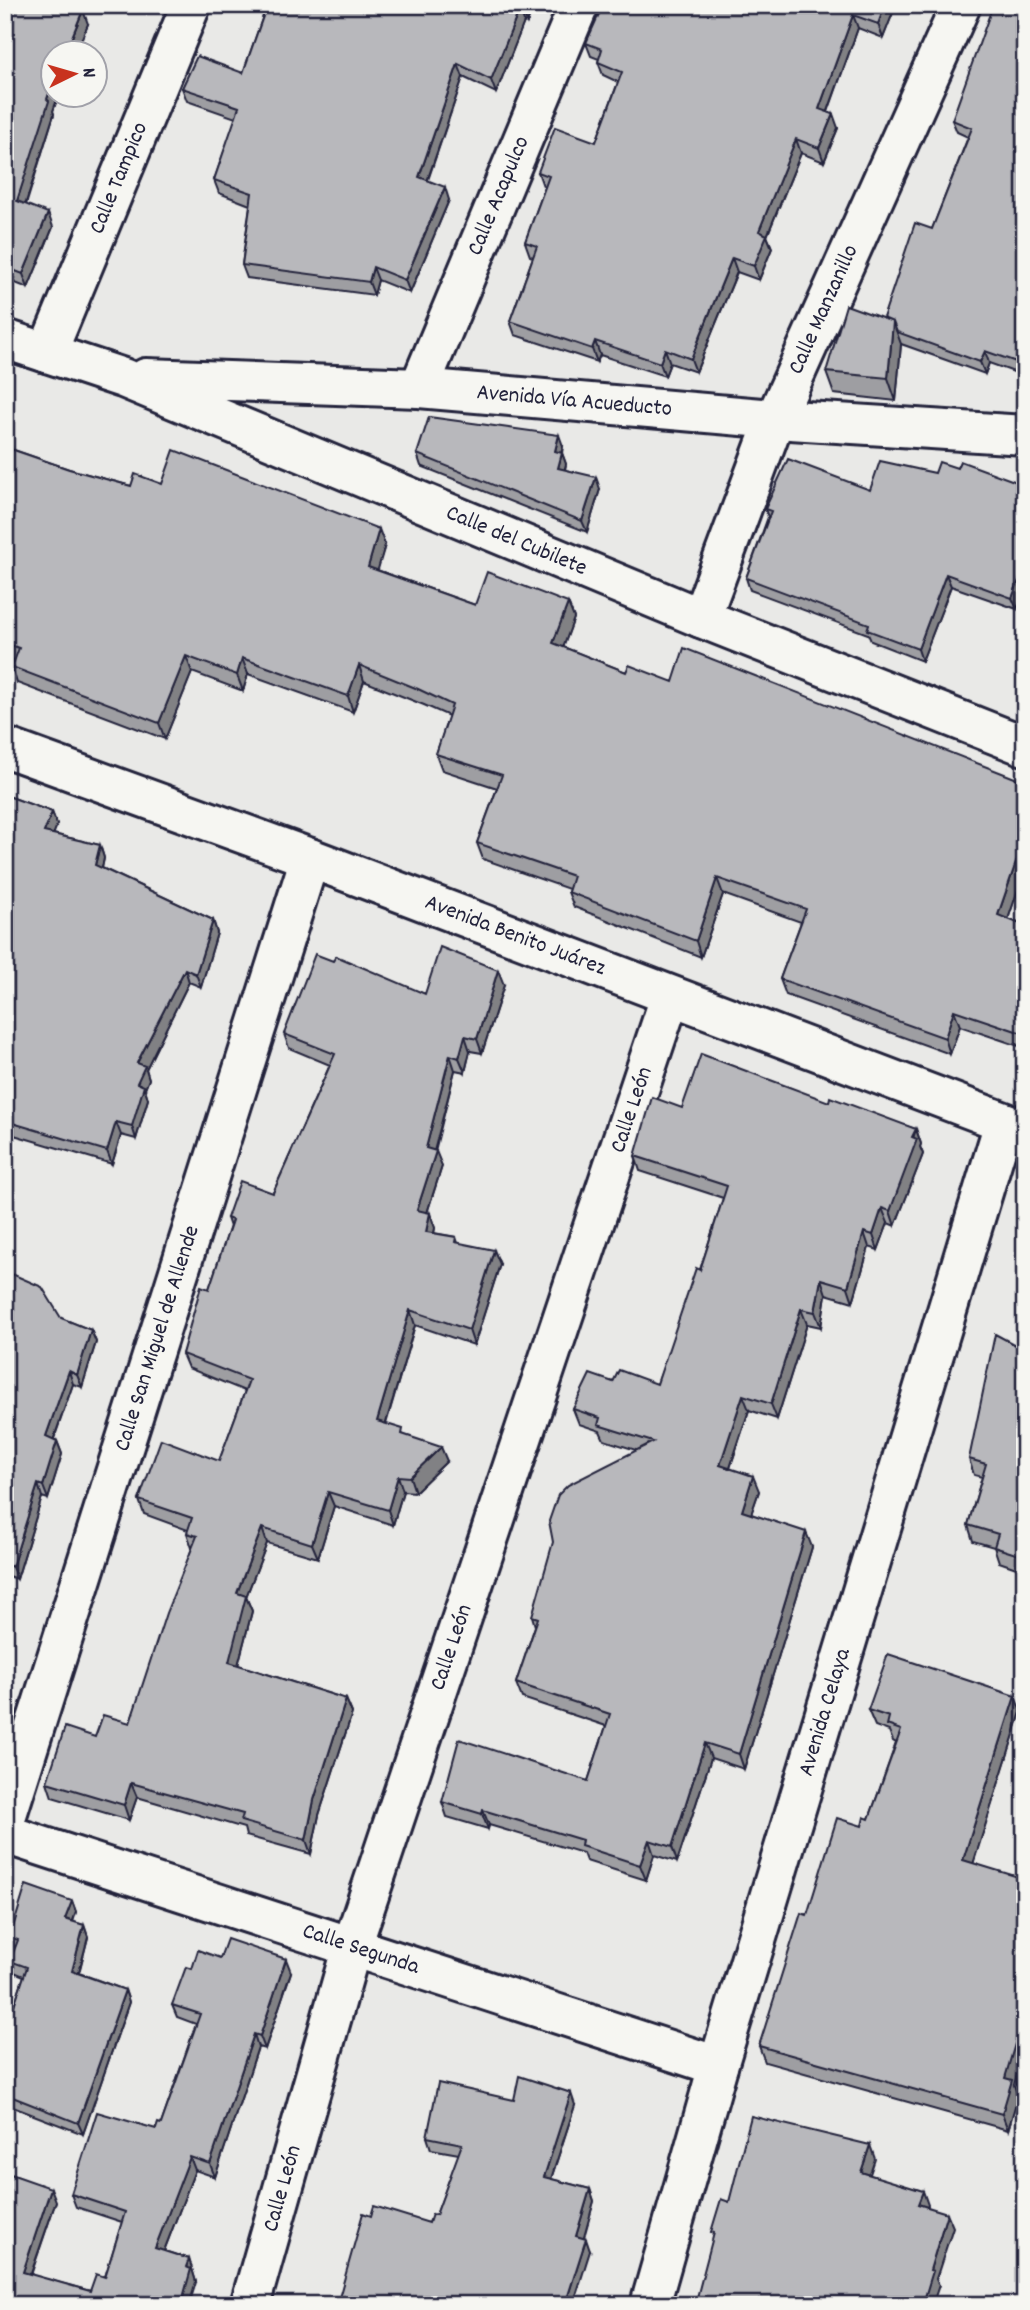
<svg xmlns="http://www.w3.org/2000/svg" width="1030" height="2310" viewBox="0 0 1030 2310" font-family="Dekko,sans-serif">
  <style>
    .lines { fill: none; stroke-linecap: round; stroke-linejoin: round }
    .minor-casing { stroke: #22223b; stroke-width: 44 }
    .minor { stroke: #f6f6f2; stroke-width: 38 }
    .wall { fill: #9e9ea2; stroke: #22223b; stroke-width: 2 }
    .shaded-wall { fill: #818184; stroke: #22223b; stroke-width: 2 }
    .building { fill: #b8b8bc; stroke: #22223b; stroke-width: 2 }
    .labels { text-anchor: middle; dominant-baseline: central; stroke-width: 5; stroke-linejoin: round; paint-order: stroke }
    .street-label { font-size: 23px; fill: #22223b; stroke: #f6f6f2 }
  </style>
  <rect width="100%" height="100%" fill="#e9e9e7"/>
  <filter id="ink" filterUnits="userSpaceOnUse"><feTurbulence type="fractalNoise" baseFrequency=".0143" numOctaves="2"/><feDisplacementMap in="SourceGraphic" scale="14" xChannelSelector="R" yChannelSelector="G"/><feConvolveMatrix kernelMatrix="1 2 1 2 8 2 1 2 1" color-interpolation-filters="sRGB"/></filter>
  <g filter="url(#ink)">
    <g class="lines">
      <g class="minor-casing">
        <g id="minor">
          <path id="s1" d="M5,339l118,39 578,240 324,128"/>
          <path id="s2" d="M47,353l144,-348"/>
          <path id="s3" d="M146,378l273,10 356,31 250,16"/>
          <path id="s4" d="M419,388l160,-383"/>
          <path id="s5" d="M701,618l74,-199 186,-414"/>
          <path id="s6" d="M5,747l305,111 715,272"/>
          <path id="s7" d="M5,1821l305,-963"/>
          <path id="s8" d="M5,1834l713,232"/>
          <path id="s9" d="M250,2305l102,-359 318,-949"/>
          <path id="s10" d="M650,2305l68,-239 286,-943"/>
        </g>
      </g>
      <use href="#minor" class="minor"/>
    </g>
    <path class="wall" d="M5,5l83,19 -36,70h7l-6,17 1,3 -28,91 27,22 -25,61 -23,-9z
      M256,5h278l-7,18 -3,-1 -28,71 -33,-16 -35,103 21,20 -39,93 -32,-13 -4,15 -127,-17 -5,-13 8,-60 -31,-12 -5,-13 22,-62 -49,-17 -5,-13 61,-15 21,-60 -5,-2z
      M896,5l-13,33 -25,-10 -30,84 10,16 -14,34 -23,-9 -34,83 5,12 -13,32 -22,-8 -41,100 -26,-9 -5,13 -65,-21 -3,7 -82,-27 -5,-14 23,-64 -3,-1 -5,-14 20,-55 -2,-1 -5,-14 58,-30 22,-60 -15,-7 -5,-13 1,-3 -8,-3 -5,-13z
      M1025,5v371l-36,-13 -4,11 -84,-30 -5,57 -62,-7 -8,-22 57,-54 49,-89 36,-92 -11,-5 -5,-12z
      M5,431l7,17 -1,1 58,20 62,17 31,-2 223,61 -8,25 98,35 93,-2 6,15 -11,29 63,25 47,10 352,100v87l-17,50 17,7v122l-65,-22 -10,28 -164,-59 -6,-16 21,-57 -78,-28 -22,63 -127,-50 -6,-15 1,-3 -86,-30 -6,-16 20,-55 -55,-18 -6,-16 13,-38 -25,-11 -60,-24 -11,31 -105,-38 -5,17 -51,-19 -27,67 -148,-56 -5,-16 2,-7 -9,-3z
      M563,446l-1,7 4,11 -1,6 35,19 -13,43 -166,-66 -4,-12z
      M957,468l68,17 -8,124 -66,-23 -29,75 -51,-20 -3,-7 -118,-44 -4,-12 22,-61 -3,-8 105,-19z
      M5,795l47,17 5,13 -4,9 47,11 4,13 -2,10 111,52 4,13 -16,54 -12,-5 -43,87 3,10 -4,10 3,10 -12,40 -15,-4 -9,29 -98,-29 -9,26z
      M333,961l92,33 79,-9 -22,68 -12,-2 -5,21 -10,-2 -20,81 7,15 -15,47 8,15 -1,5 22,4 2,6 42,21 -26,81 -59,-20 -29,99 61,37 -32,31 -12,-1 -10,34 -59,-19 -16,52 -51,-15 -21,54 6,14 -14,54 108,34 6,14 -33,102 -8,39 -65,-18 -2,-8 -107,-31 -8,23 -77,-23 -5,-15 48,-45 35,-14 62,-175 -5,-15 1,-3 -44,-16 -5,-14 80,-39 26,-70 -57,-23 -6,-14 27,-65 21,-62 -3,-9 46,-25 57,-128 -41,-17 -5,-14z
      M829,1102l87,27 5,15 -1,3 3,7 -28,72 -7,-3 -10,27 -9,-3 -16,55 -27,-8 -5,33 -14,-3 -30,95 -28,-9 -19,58 29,23 -8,23 61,33 -68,222 -33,-11 -34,104 -23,-7 -8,25 -60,-19 -3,-8 -94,-28 -1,4 -41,-12 -5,-15 146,-21 18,-55 -84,-28 -6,-15 19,-57 -3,-10 104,-166 -32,-10 -4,-9 -21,-7 -6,-15 40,-27 44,2 43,-114 23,-72 -83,-27 -5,-15 47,-48z
      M5,1271l56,47 30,12 5,12 -14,45 -9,-3 -19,55 3,2 5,13 -14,45 -6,-2 -25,82 -12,-4z
      M1025,1350v221l-26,-9 -5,-15 -21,-6 -5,-16 14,-48 -8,-2 -5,-16z
      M868,1710l153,2 -48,151 41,222 4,11 -10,34 -243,-68 -6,-16 48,-131 55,-89 7,-7 27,-76 -3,-2 -4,-10 -14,-5z
      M72,1901l4,11 -3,10 11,3 4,12 -9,36 46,17 4,12 -46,132 -78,-30v-72l19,-56 -10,-4 -4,-11 5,-12 -5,-12z
      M220,1958l71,14 -26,77 -7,-2 -43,130 -20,-7 -31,81 25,8 7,23 -191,23 51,-104 -25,74 59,16 15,-14 17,-55 -46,-15 -5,-13 90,-70 35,-100 -19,-7 -5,-12 20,-36z
      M514,2100l61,5 -24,74 39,10 4,12 -11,37 7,13 -219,-35 58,7 7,-8 23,-61 -28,-5 -4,-12z"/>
    <path class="shaded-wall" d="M524,5h10l-7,18 -5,-14z
      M885,5h11l-13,33 -5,-14z
      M520,8l4,14 -28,71 -5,-13z
      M83,10l5,14 -12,28h-10z
      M853,15l5,13 -34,94 -5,-13z
      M458,64l5,13 -39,113 -5,-13z
      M52,85v9h7l-6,17 1,3 -32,101 -5,-14 30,-102z
      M833,114l5,14 -14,34 -5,-14z
      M796,139l5,14 -34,83 5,12 -13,32 -5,-14 5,-35z
      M445,187l4,13 -39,93 -5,-13z
      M48,213l5,14 -25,61 -5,-14z
      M732,258l5,14 -41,100 -5,-13z
      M373,267l5,13 -4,15 -5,-13z
      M893,322l8,22 -5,57 -8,-23z
      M595,341l5,14 -3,7 -5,-13z
      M665,349l5,14 -5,13 -5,-13z
      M985,351l4,12 -4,11 -5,-12z
      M6,432l6,16 -5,14 -2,-4z
      M559,435l4,11 -4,16 -4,-11z
      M562,453l4,11 -4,15 -4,-11z
      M596,477l4,12 -13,43 -5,-11z
      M379,529l6,16 -11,38 -6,-16z
      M1025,565v23l-8,21 -5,-11z
      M946,574l5,12 -29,75 -4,-12z
      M568,603l6,15 -15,41 -6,-16z
      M186,656l6,16 -27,67 -6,-16z
      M242,658l6,16 -5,17 -6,-16z
      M359,665l5,16 -11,31 -5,-16z
      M52,812l5,13 -8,20 -5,-13z
      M100,845l4,13 -4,19 -5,-12z
      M1022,845l3,8v16l-21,62 -6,-16z
      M717,878l6,16 -22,63 -5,-16z
      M213,920l4,13 -16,54 -5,-13z
      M185,969l4,13 -43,87 3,10 -4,10 3,10 -12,40 -4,-13 5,-43v-20z
      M498,970l6,15 -22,68 -5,-14z
      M954,1010l6,16 -10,28 -5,-16z
      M465,1036l5,15 -5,21 -6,-14z
      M450,1055l5,15 -24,93 -5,-15z
      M9,1122l5,13 -9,26v-27z
      M116,1122l5,13 -9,29 -5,-13z
      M916,1129l5,15 -1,3 3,7 -28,72 -5,-15z
      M436,1151l6,15 -19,59 -6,-15z
      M882,1208l6,15 -10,27 -5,-15z
      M430,1213l5,15 -4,18 -5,-14z
      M864,1232l5,15 -16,55 -5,-15z
      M494,1250l6,14 -26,81 -5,-15z
      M821,1279l5,15 -5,33 -6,-15z
      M801,1309l6,15 -30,95 -6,-15z
      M410,1310l5,15 -33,111 -5,-15z
      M91,1330l5,12 -14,45 -5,-12z
      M69,1371l4,13 -23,65 -4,-13z
      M743,1395l6,15 -23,70 -6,-15z
      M57,1441l5,13 -14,45 -5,-13z
      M441,1447l6,14 -32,31 -5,-15z
      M398,1476l5,15 -10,34 -5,-15z
      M753,1476l6,15 -12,35 -5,-15z
      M38,1484l4,13 -25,82 -5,-12z
      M328,1492l6,14 -16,52 -6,-14z
      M262,1528l5,15 -21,54 6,14 -17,66 -6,-15 8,-69z
      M806,1532l6,15 -68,222 -5,-15z
      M1015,1696l6,16 -52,165 -6,-17z
      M346,1699l6,14 -33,102 -8,39 -5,-14 8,-40z
      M705,1743l6,15 -34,104 -5,-15z
      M131,1783l6,14 -8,23 -5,-15z
      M483,1810l6,15 -1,4 -6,-15z
      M649,1840l5,15 -8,25 -6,-15z
      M72,1901l4,11 -7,19 -4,-12z
      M84,1925l4,12 -12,46 -4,-12z
      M286,1959l5,13 -26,77 -5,-13z
      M125,1990l4,12 -46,132 -5,-11z
      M1025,1994v53l-11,38 4,11 -10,34 -6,-16 3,-36 14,-66z
      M254,2034l4,13 -43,130 -5,-13z
      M571,2093l4,12 -27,83 -4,-11z
      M870,2145l5,14 -9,27 -5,-14z
      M190,2157l5,13 -35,91 -5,-13z
      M51,2188l5,13 -29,84 -4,-13z
      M590,2189l4,12 -13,47 -5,-12z
      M923,2191l5,14 -4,13 -6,-14z
      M947,2213l6,14 -17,52 3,6 -5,15 1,5h-7l-3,-8 5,-27z
      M586,2239l4,12 -17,54h-8z
      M189,2259l7,23 -7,23h-8l5,-38z"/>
    <path class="building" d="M5,5h64l14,5 -17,42h-14v33l-5,14 2,2 -32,100 31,12 -25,61 -18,-7z
      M267,5h257l-2,4 -2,-1 -29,72 -33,-16 -39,113 26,10 -40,93 -32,-13 -4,15 -127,-17 10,-72 -38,-13 25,-73 -57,-19 15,-32 46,17z
      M603,5h282l-7,19 -25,-9 -34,94 14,5 -14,34 -23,-9 -37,92 8,4 -13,31 -22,-8 -41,101 -26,-10 -5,14 -65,-22 -3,8 -82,-28 27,-75 -12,-4 24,-66 -11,-4 17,-45 41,15 26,-70 -24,-10 4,-13 -16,-6z
      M993,5h32v360l-40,-14 -5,11 -83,-30 -4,-10 -10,-4 32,-95 17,6 40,-101 -20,-8z
      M846,305l47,17 -5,56 -62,-6z
      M429,417l130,18 -4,16 7,2 -4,15 38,9 -14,44 -165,-67z
      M5,447l64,22 62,17 4,-12 27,10 12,-34 205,79 -11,38 107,38 12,-33 81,31 -15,40 73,29 3,-7 44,17 11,-34 341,134v64l-3,-1 -24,70 27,11v108l-71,-24 -9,28 -165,-59 26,-70 -89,-31 -21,63 -128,-49 5,-16 -96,-33 25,-68 -66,-21 16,-49 -34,-16 -59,-24 -11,31 -106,-38 -5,17 -51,-19 -27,67 -147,-56 7,-19 -14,-5z
      M788,459l82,31 10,-29 55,12 4,-11 18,6 3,-7 65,24v80l-13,33 -66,-24 -28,75 -51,-19 2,-6 -123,-46 25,-67 -6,-2z
      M5,795l47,17 -8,20 56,13 -5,20 118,55 -17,54 -11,-5 -48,94 8,3 -8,17 7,3 -12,40 -16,-4 -9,29 -98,-29 -4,12z
      M440,947l58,23 -21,69 -12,-3 -6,22 -9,-3 -24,93 10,3 -19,59 13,3 -4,19 30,5 -1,5 39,8 -25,80 -59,-20 -33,111 26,8 -1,5 39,13 -31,30 -12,-1 -10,34 -60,-18 -16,52 -50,-16 -25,65 9,3 -17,66 117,37 -32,101 -8,40 -65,-19 2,-7 -112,-31 -7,22 -77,-23 18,-55 30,10 8,-22 27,8 36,-110 31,-77 -10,-3 5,-15 -53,-18 22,-61 58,22 30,-81 -67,-26 19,-68 8,3 23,-69 -5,-2 13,-37 33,12 62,-139 -51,-20 31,-80 18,7 3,-5 89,38z
      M701,1054l128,48 1,-5 86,32 -4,8 5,2 -27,72 -8,-3 -9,27 -9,-3 -16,55 -27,-8 -6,33 -14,-3 -30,95 -28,-9 -23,70 33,11 -11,35 64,21 -67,222 -34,-11 -33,104 -23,-7 -9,25 -59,-19 1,-6 -99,-30 -1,4 -40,-12 17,-63 129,42 22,-67 -94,-31 22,-65 -6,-2 21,-74 -4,-21 9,-26 10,-10 85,-43 -55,-17 2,-7 -27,-9 17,-35 23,8 6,-12 38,14 39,-116 4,2 27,-84 -92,-30 17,-59 30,11z
      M1025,1201v12l-3,-1z
      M5,1271l37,16 19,31 30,12 -14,45 -8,-4 -23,65 11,5 -14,45 -5,-2 -26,83 -7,-3z
      M995,1334l30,16v207l-31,-10 4,-13 -30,-9 18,-61 -17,-5z
      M888,1654l127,42 -52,164 62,19v115l-6,18 5,1 -19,65 7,2 -10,34 -243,-68 42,-133 6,2 30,-97 25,8 2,-9 5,2 32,-89 -14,-5 2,-8 -21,-7z
      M26,1885l46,16 -7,18 19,6 -12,46 53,19 -47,133 -73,-29v-62l22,-65 -17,-6 8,-21 -8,-3z
      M227,1939l59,20 -26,77 -6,-2 -44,130 -20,-7 -35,91 34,11 -3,8 5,2 -10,36h-176v-133l46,16 -28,84 67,19 6,-17 9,3 20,-65 -54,-18 26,-82 59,17 2,-6 3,1 39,-110 -28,-9 14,-38 6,2 6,-19 22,8z
      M519,2076l52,17 -27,84 46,12 -14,47 10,3 -21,66h-228l26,-92 8,3 3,-10 55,17 3,-9 4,1 26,-71 -35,-7 11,-54 76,17z
      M751,2116l119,29 -9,27 62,19 -5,13 29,9 -17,57 3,1 -8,26 9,3 -2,5h-237l19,-72 -3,-1 10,-33 8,3z"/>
  </g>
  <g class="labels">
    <g class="street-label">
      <text stroke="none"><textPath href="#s2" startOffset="189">Calle Tampico</textPath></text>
      <text stroke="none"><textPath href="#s4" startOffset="208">Calle Acapulco</textPath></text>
      <text stroke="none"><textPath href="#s5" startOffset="332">Calle Manzanillo</textPath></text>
      <text stroke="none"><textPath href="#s3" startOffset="429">Avenida Vía Acueducto</textPath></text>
      <text stroke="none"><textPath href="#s1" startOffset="550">Calle del Cubilete</textPath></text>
      <text stroke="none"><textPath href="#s6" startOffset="544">Avenida Benito Juárez</textPath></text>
      <text stroke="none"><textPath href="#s9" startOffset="1255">Calle León</textPath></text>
      <text stroke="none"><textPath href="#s7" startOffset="506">Calle San Miguel de Allende</textPath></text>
      <text stroke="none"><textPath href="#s9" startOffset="688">Calle León</textPath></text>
      <text stroke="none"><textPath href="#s10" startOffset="618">Avenida Celaya</textPath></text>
      <text stroke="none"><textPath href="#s8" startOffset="374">Calle Segunda</textPath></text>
      <text stroke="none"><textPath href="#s9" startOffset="121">Calle León</textPath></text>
    </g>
  </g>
  <rect width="1030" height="2310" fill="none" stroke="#f6f6f2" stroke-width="28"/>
  <rect x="14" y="14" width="1002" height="2282" fill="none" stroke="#22223b" stroke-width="2.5" filter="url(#ink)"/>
  <g transform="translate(74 74) rotate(85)"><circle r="33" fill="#f6f6f2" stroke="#a1a1a9" stroke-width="2"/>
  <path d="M0-5L12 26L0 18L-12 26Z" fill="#c8321e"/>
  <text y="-10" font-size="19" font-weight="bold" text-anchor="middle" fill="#22223b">N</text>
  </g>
</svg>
